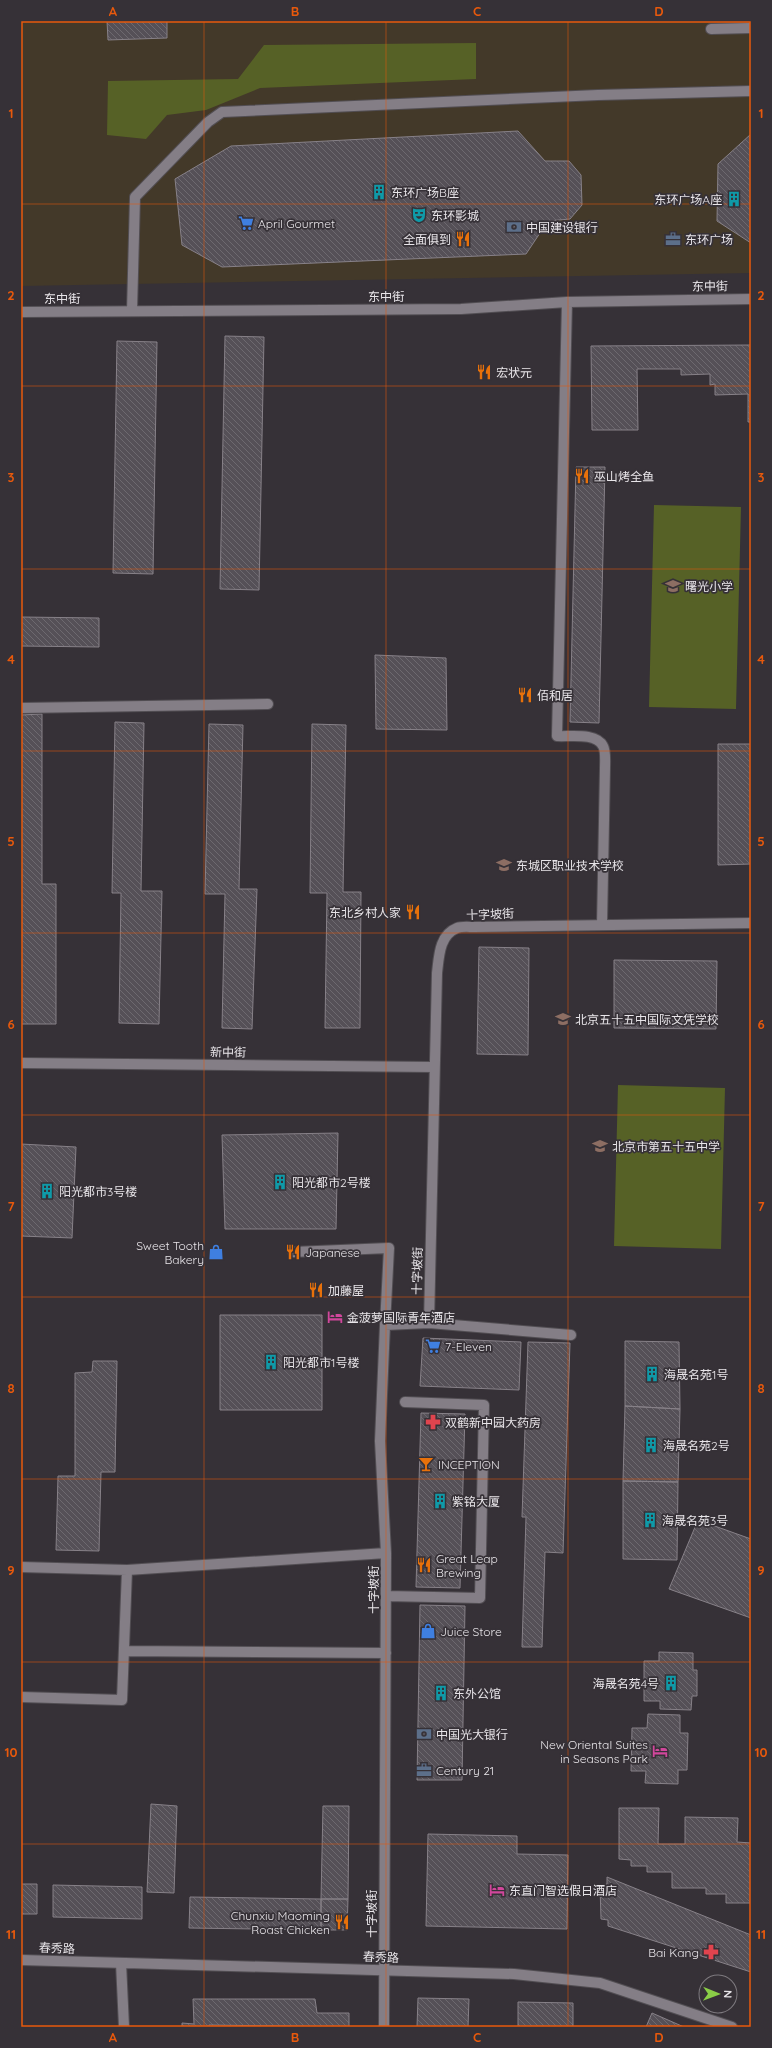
<svg xmlns="http://www.w3.org/2000/svg" width="772" height="2048" viewBox="0 0 772 2048" font-family="Quicksand,'Noto Sans SC',sans-serif">
  <style>
    .commercial { fill: #433929 }
    .green { fill: #566126 }
    .building { fill: url(#building-back-hatch); stroke: #878188 }
    .lines { fill: none; stroke-linecap: round; stroke-linejoin: round }
    .minor-casing { stroke: #524e53; stroke-width: 12 }
    .minor { stroke: #847e86; stroke-width: 10 }
    .grid { fill: none; stroke: #e8590c; stroke-width: 1; stroke-opacity: 0.55 }
    .labels { text-anchor: middle; dominant-baseline: central; stroke-width: 3.5; stroke-linejoin: round; paint-order: stroke }
    .poi-label { font-size: 12px; fill: #e8e5e9; stroke: #363137; text-anchor: start }
    .street-label { font-size: 12px; fill: #e8e5e9; stroke: #363137 }
    .neatline { fill: none; stroke: #e8590c; stroke-width: 1.5 }
    .grid-label { font-size: 13px; text-anchor: middle; font-weight: bold; fill: #e8590c }
  </style>
  <defs>
    <pattern id="building-back-hatch" width="6" height="6" patternUnits="userSpaceOnUse"><rect width="6" height="6" fill="#555057"/><path d="M-1 5l2 2M0 0l6 6M5-1l2 2" fill="none" stroke="#6d696f"/></pattern>
  </defs>
  <rect width="100%" height="100%" fill="#363137"/>
  <path class="commercial" d="M21,21h730v252l-730,13z"/>
  <path class="green" d="M476,43v36l-216,9 -54,22 -39,5 -21,24 -39,-4 1,-54 130,-2 26,-34z
    M654,505l87,2 -5,202 -87,-2z
    M618,1085l107,3 -4,161 -107,-3z"/>
  <path class="building" d="M107,21h60v17l-59,2z
    M518,131l27,30h24l12,14 1,30 -12,14 -22,2 -22,33 -304,13 -40,-22 -7,-66 56,-33z
    M751,134v109l-34,-22 1,-57z
    M225,336l39,1 -5,253 -39,-1z
    M117,341l40,1 -4,232 -40,-1z
    M751,345v77h-3v-28l-33,1v-11l-5,1v-11l-29,1v-6h-44l1,61h-46l-1,-84z
    M576,467h29l-6,256 -29,-1z
    M21,617l78,1v29l-78,-1z
    M375,655l71,3 1,72 -71,-1z
    M42,714v170h14v140h-35v-309z
    M115,722l29,1 -3,168h21l-3,133 -40,-1 2,-130h-9z
    M209,724l34,1 -4,164h18l-5,140 -30,-1 3,-134h-20z
    M312,724l34,1 -3,167h18l-1,136h-35l2,-135h-17z
    M718,744h33v120l-33,1z
    M479,947l50,1 -1,107 -51,-1z
    M614,960l103,1 -1,68 -102,-1z
    M338,1133l-2,96h-111l-3,-94z
    M21,1144l55,3 -4,91 -51,-2z
    M220,1315h102v95h-102z
    M423,1338l98,4 -2,48 -99,-4z
    M625,1341l54,1 1,67 -55,-3z
    M528,1342l42,1 -7,210 -18,-1 -3,95h-20l4,-130h-4z
    M93,1361h24l-2,111h-14l-2,79 -43,-1 2,-74h17v-103l17,-1z
    M625,1406l55,3 -2,73 -55,-1z
    M421,1413l44,1 -5,174 -44,-1z
    M623,1481l55,1 -1,78 -54,-1z
    M698,1520l53,19v79l-82,-29z
    M420,1605l45,1 -3,174h-45z
    M659,1652l34,1v17h4v26h-5l-1,14 -31,-1v-8h-16v-40h15z
    M648,1714l32,1v18h8l-1,37h-9v14l-33,-1 1,-12h-15l1,-43h15z
    M151,1804l26,2 -3,87 -27,-1z
    M323,1806h26l-1,93h-27z
    M619,1808h40l-1,36h27v-27l53,1 -1,24 14,1v60h-25v-9h-20v-6h-34v-16h-25v-6h-16v-6l-12,-1z
    M428,1834l89,2v18l51,1 -1,74 -141,-3z
    M607,1877l144,58v37l-143,-46v-6l-7,-1 -1,-33 7,-2z
    M21,1884h16v30h-16z
    M53,1885l89,2v32l-89,-2z
    M190,1897l131,2v31l-132,-2z
    M321,1899h27l-1,31h-26z
    M418,1998l51,1 -1,28h-51z
    M193,1999h122l2,14h32v14l-140,-2v2h-27v-4l12,1z
    M518,2002l55,1v24h-55z
    M652,2013l32,14h-38z"/>
  <g class="lines">
    <g class="minor-casing">
      <path id="minor" d="M711,29l40,-1
        M567,302l-10,434c12,1 39,-4 46,10 3,5 2,16 2,22l-3,157
        M132,311l3,-114 73,-75 14,-10 376,-17 153,-4
        M21,312l440,-3 106,-7 184,-3
        M21,708l247,-4
        M21,1063l413,4
        M293,1252l96,-4 -4,77
        M429,1323l8,-350c2,-16 2,-38 20,-45 5,-2 12,-1 17,-1l277,-4
        M21,1567l106,3 -5,130 -101,-3
        M127,1570l259,-17
        M386,1596l94,2 4,-193 -79,-3
        M125,1651l261,2
        M21,1960l493,14 86,9 132,44
        M121,1963l3,64
        M384,2027l2,-474 -6,-112 5,-116 44,-2 142,12"/>
    </g>
    <use href="#minor" class="minor"/>
  </g>
  <path class="grid" d="M204,21v2006M386,21v2006M568,21v2006M21,204h730M21,386h730M21,569h730M21,751h730M21,933h730M21,1115h730M21,1297h730M21,1479h730M21,1662h730M21,1844h730"/>
  <defs>
    <g id="building-bare" transform="scale(1.2)"><path d="M-4-6H4V6H1V3H-1V6H-4ZM-2.5-4.3h1.7v1.8h-1.7ZM.8-4.3h1.7v1.8H.8ZM-2.5-1h1.7V.8h-1.7ZM.8-1h1.7V.8H.8Z" fill="#0f9aa8" stroke="#363137" stroke-width="2.5" paint-order="stroke"/></g>
    <g id="theatre-bare" transform="scale(1.2)"><path d="M-5-5.5Q0-4 5-5.5V0Q5 5 0 6Q-5 5-5 0ZM-3.3-2.5H-1v1.5H-3.3ZM1-2.5H3.3v1.5H1ZM-2.8 1Q0 5.5 2.8 1Z" fill="#0f9aa8" stroke="#363137" stroke-width="2.5" paint-order="stroke"/></g>
    <g id="supermarket-bare" transform="scale(1.2)"><path d="M-6-5.5h2.5l.6 2H6L4.5 2H-2.5L-4.4-4H-6ZM-1.5 3.2a1.3 1.3 0 1 0 .1 0ZM3 3.2a1.3 1.3 0 1 0 .1 0Z" fill="#3f7fe0" stroke="#363137" stroke-width="2.5" paint-order="stroke"/></g>
    <g id="bank-bare" transform="scale(1.2)"><path d="M-6-4H6V4H-6ZM0-2.3a2.3 2.3 0 1 0 0 4.6a2.3 2.3 0 1 0 0-4.6Z" fill="#5c6f8a" stroke="#363137" stroke-width="2.5" paint-order="stroke"/></g>
    <g id="restaurant-bare" transform="scale(1.2)"><path d="M-5-6h1v4h1v-4h1v4h1v-4h1v5L-1.5 .5V6h-2V.5L-5-1ZM5-6V6H3V1.5H1.5Q1.5-4 5-6Z" fill="#e8710a" stroke="#363137" stroke-width="2.5" paint-order="stroke"/></g>
    <g id="office-bare" transform="scale(1.2)"><path d="M-6-3h4V-5.5h4V-3h4V5H-6ZM-1-4.5V-3h2v-1.5ZM-6 0V1H6V0Z" fill="#5c6f8a" stroke="#363137" stroke-width="2.5" paint-order="stroke"/></g>
    <g id="school-bare" transform="scale(1.2)"><path d="M0-5L7-2L0 1L-7-2ZM-4 1L0 2.5L4 1V4Q0 6-4 4Z" fill="#8d6e63" stroke="#363137" stroke-width="2.5" paint-order="stroke"/></g>
    <g id="shop-bare" transform="scale(1.2)"><path d="M-5-2.5h2.3a2.7 3.5 0 0 1 5.4 0H5L5.5 6h-11ZM-1.5-2.5h3a1.5 2.3 0 0 0-3 0Z" fill="#3f7fe0" stroke="#363137" stroke-width="2.5" paint-order="stroke"/></g>
    <g id="hotel-bare" transform="scale(1.2)"><path d="M-6-4.5h1.5V1H6V5H4.5V3h-9V5H-6ZM-4 0a1.8 1.8 0 1 1 3.6 0ZM.5 0V-2.5h3Q6-2.5 6 0Z" fill="#d1479c" stroke="#363137" stroke-width="2.5" paint-order="stroke"/></g>
    <g id="pharmacy-bare" transform="scale(1.2)"><path d="M-2-6h4v4h4v4h-4v4h-4v-4h-4v-4h4Z" fill="#e0444e" stroke="#363137" stroke-width="2.5" paint-order="stroke"/></g>
    <g id="bar-bare" transform="scale(1.2)"><path d="M-6-5H6L.8 .8V4.5H3.5V6h-7V4.5H-.8V.8Z" fill="#e8710a" stroke="#363137" stroke-width="2.5" paint-order="stroke"/></g>
  </defs>
  <g fill-rule="evenodd">
    <use href="#building-bare" x="379" y="192"/>
    <use href="#building-bare" x="734" y="199"/>
    <use href="#theatre-bare" x="419" y="215"/>
    <use href="#supermarket-bare" x="246" y="223"/>
    <use href="#bank-bare" x="514" y="227"/>
    <use href="#restaurant-bare" x="463" y="239"/>
    <use href="#office-bare" x="673" y="239"/>
    <use href="#restaurant-bare" x="484" y="372"/>
    <use href="#restaurant-bare" x="582" y="476"/>
    <use href="#school-bare" x="673" y="586"/>
    <use href="#restaurant-bare" x="525" y="695"/>
    <use href="#school-bare" x="504" y="865"/>
    <use href="#restaurant-bare" x="413" y="912"/>
    <use href="#school-bare" x="563" y="1019"/>
    <use href="#school-bare" x="600" y="1146"/>
    <use href="#building-bare" x="280" y="1182"/>
    <use href="#building-bare" x="47" y="1191"/>
    <use href="#shop-bare" x="216" y="1252"/>
    <use href="#restaurant-bare" x="293" y="1252"/>
    <use href="#restaurant-bare" x="316" y="1290"/>
    <use href="#hotel-bare" x="335" y="1317"/>
    <use href="#supermarket-bare" x="433" y="1346"/>
    <use href="#building-bare" x="271" y="1362"/>
    <use href="#building-bare" x="652" y="1374"/>
    <use href="#pharmacy-bare" x="433" y="1422"/>
    <use href="#building-bare" x="651" y="1445"/>
    <use href="#bar-bare" x="426" y="1464"/>
    <use href="#building-bare" x="440" y="1501"/>
    <use href="#building-bare" x="650" y="1520"/>
    <use href="#restaurant-bare" x="424" y="1565"/>
    <use href="#shop-bare" x="428" y="1631"/>
    <use href="#building-bare" x="671" y="1683"/>
    <use href="#building-bare" x="441" y="1693"/>
    <use href="#bank-bare" x="424" y="1734"/>
    <use href="#hotel-bare" x="660" y="1751"/>
    <use href="#office-bare" x="424" y="1770"/>
    <use href="#hotel-bare" x="497" y="1890"/>
    <use href="#restaurant-bare" x="342" y="1922"/>
    <use href="#pharmacy-bare" x="711" y="1952"/>
  </g>
  <g class="labels">
    <g class="poi-label">
      <text x="391" y="192">东环广场B座</text>
      <text x="722" y="199" text-anchor="end">东环广场A座</text>
      <text x="431" y="215">东环影城</text>
      <text x="258" y="223">April Gourmet</text>
      <text x="526" y="227">中国建设银行</text>
      <text x="451" y="239" text-anchor="end">全面俱到</text>
      <text x="685" y="239">东环广场</text>
      <text x="496" y="372">宏状元</text>
      <text x="594" y="476">巫山烤全鱼</text>
      <text x="685" y="586">曙光小学</text>
      <text x="537" y="695">佰和居</text>
      <text x="516" y="865">东城区职业技术学校</text>
      <text x="401" y="912" text-anchor="end">东北乡村人家</text>
      <text x="575" y="1019">北京五十五中国际文凭学校</text>
      <text x="612" y="1146">北京市第五十五中学</text>
      <text x="292" y="1182">阳光都市2号楼</text>
      <text x="59" y="1191">阳光都市3号楼</text>
      <text x="204" y="1245" text-anchor="end">Sweet Tooth<tspan x="204" dy="14">Bakery</tspan></text>
      <text x="305" y="1252">Japanese</text>
      <text x="328" y="1290">加藤屋</text>
      <text x="347" y="1317">金菠萝国际青年酒店</text>
      <text x="445" y="1346">7-Eleven</text>
      <text x="283" y="1362">阳光都市1号楼</text>
      <text x="664" y="1374">海晟名苑1号</text>
      <text x="445" y="1422">双鹤新中园大药房</text>
      <text x="663" y="1445">海晟名苑2号</text>
      <text x="438" y="1464">INCEPTION</text>
      <text x="452" y="1501">紫铭大厦</text>
      <text x="662" y="1520">海晟名苑3号</text>
      <text x="436" y="1558">Great Leap<tspan x="436" dy="14">Brewing</tspan></text>
      <text x="440" y="1631">Juice Store</text>
      <text x="659" y="1683" text-anchor="end">海晟名苑4号</text>
      <text x="453" y="1693">东外公馆</text>
      <text x="436" y="1734">中国光大银行</text>
      <text x="648" y="1744" text-anchor="end">New Oriental Suites<tspan x="648" dy="14">in Seasons Park</tspan></text>
      <text x="436" y="1770">Century 21</text>
      <text x="509" y="1890">东直门智选假日酒店</text>
      <text x="330" y="1915" text-anchor="end">Chunxiu Maoming<tspan x="330" dy="14">Roast Chicken</tspan></text>
      <text x="699" y="1952" text-anchor="end">Bai Kang</text>
    </g>
    <g class="street-label">
      <text transform="translate(710 286) rotate(-1)">东中街</text>
      <text x="386" y="296">东中街</text>
      <text x="62" y="298">东中街</text>
      <text transform="translate(490 914) rotate(-2)">十字坡街</text>
      <text transform="translate(228 1052) rotate(1)">新中街</text>
      <text transform="translate(417 1271) rotate(-89)">十字坡街</text>
      <text transform="translate(373 1590) rotate(-90)">十字坡街</text>
      <text transform="translate(371 1914) rotate(-90)">十字坡街</text>
      <text transform="translate(57 1948) rotate(2)">春秀路</text>
      <text transform="translate(381 1957) rotate(2)">春秀路</text>
    </g>
  </g>
  <rect width="772" height="2048" fill="none" stroke="#363137" stroke-width="44"/>
  <g transform="translate(718 1994) rotate(91)"><circle r="19" fill="#363137" stroke="#7d797e"/>
  <path d="M0-3L7 15L0 10L-7 15Z" fill="#8ace47"/>
  <text y="-6" font-size="11" font-weight="bold" text-anchor="middle" fill="#e8e5e9">N</text>
  </g>
  <rect x="22" y="22" width="728" height="2004" class="neatline"/>
  <g class="grid-label">
    <text x="113" y="16">A</text>
    <text x="295" y="16">B</text>
    <text x="477" y="16">C</text>
    <text x="659" y="16">D</text>
    <text x="11" y="118">1</text>
    <text x="761" y="118">1</text>
    <text x="11" y="300">2</text>
    <text x="761" y="300">2</text>
    <text x="11" y="482">3</text>
    <text x="761" y="482">3</text>
    <text x="11" y="664">4</text>
    <text x="761" y="664">4</text>
    <text x="11" y="846">5</text>
    <text x="761" y="846">5</text>
    <text x="11" y="1029">6</text>
    <text x="761" y="1029">6</text>
    <text x="11" y="1211">7</text>
    <text x="761" y="1211">7</text>
    <text x="11" y="1393">8</text>
    <text x="761" y="1393">8</text>
    <text x="11" y="1575">9</text>
    <text x="761" y="1575">9</text>
    <text x="11" y="1757">10</text>
    <text x="761" y="1757">10</text>
    <text x="11" y="1939">11</text>
    <text x="761" y="1939">11</text>
    <text x="113" y="2042">A</text>
    <text x="295" y="2042">B</text>
    <text x="477" y="2042">C</text>
    <text x="659" y="2042">D</text>
  </g>
</svg>
